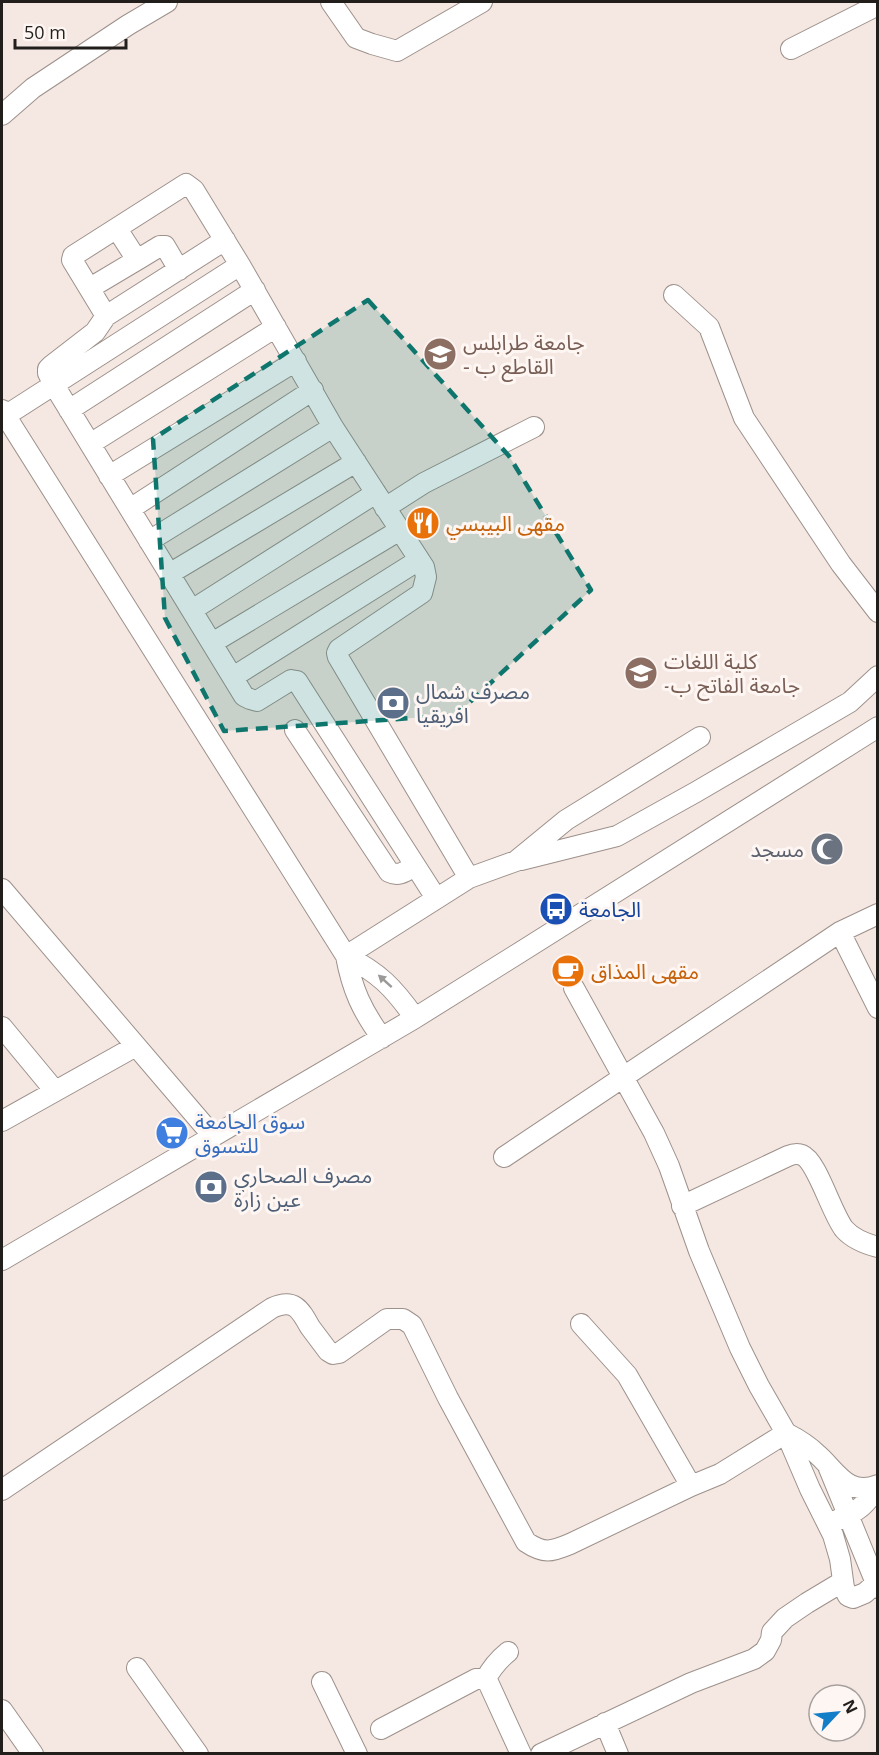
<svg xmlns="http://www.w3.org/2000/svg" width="879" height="1755" viewBox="0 0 879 1755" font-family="'Open Sans','Noto Sans Arabic',sans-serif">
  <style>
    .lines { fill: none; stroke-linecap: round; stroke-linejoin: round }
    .minor-casing { stroke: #9d918b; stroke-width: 22 }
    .minor { stroke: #fff; stroke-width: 20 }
    .oneway { fill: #9c9a99 }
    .marked { fill: #0f766e; fill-opacity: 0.2; stroke: #0f766e; stroke-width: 4.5; stroke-dasharray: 12 8; stroke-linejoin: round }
    .labels { text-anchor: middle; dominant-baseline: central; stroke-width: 6; stroke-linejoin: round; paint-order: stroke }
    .education-label { font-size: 21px; fill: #785e54; stroke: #fef6f3; text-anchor: start }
    .food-label { font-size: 21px; fill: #c56008; stroke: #fef6f3; text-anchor: start }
    .service-label { font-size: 21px; fill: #4e5e75; stroke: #fef6f3; text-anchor: start }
    .worship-label { font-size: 21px; fill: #5b616d; stroke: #fef6f3; text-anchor: end }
    .transit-label { font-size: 21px; fill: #164399; stroke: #fef6f3; text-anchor: start }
    .shop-label { font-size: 21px; fill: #366cbe; stroke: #fef6f3; text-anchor: start }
  </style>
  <rect width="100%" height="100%" fill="#f5e8e2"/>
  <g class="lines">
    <g class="minor-casing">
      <path id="minor" d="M331,2l25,36 16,6 25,7 85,-49
        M791,49l87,-44
        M2,115l31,-27 95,-63 39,-23
        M117,229l20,31 23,-14h5l14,24
        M90,288l47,-28
        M674,295l35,32 35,91 97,146 37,48
        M106,316l119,-76
        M2,410l344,546 123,-78 47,-17 50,-41 134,-83
        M69,410l186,-120
        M5,416l235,-151
        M90,444l186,-117
        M109,476l187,-115
        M385,508l39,-25 110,-56
        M130,509l183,-119
        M149,541l184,-114
        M169,574l187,-112
        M192,610l184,-117
        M212,643l188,-113
        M233,677l186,-117
        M295,730l94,142c10,5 17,-1 26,-6
        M521,860l96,-24 79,-44 154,-90 28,-26
        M2,889l211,247
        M436,898l-139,-217 -6,-1 -34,21 -7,-2 -6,-3 -190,-311 -6,-12v-4l3,-3 44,-34 11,-16 -34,-56 1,-4 113,-72 8,6 46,75 93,162 91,140 2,10 -4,16 -83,56 -2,4 1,4 131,221
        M840,932l38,76
        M346,956c33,17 47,31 69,62
        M346,956c6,33 16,55 36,82
        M574,988l80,145 15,33 30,85 41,97 19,38 27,47 24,56 23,46 7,24 4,29 4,8 5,2 12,-5 13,-12
        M2,1027l53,64
        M2,1121l134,-75
        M504,1157l336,-225 38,-18
        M682,1206l106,-50c5,-2 9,-3 14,-1 15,6 29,57 42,74 8,9 22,15 34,18
        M2,1260l413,-242 104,-65 359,-226
        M581,1324l46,51 64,111
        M786,1433c12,6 23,13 32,22 19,17 30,42 60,30
        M828,1466l50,122
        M2,1490l270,-182c22,-10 28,1 38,19 6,8 12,16 18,24l5,3 6,-1 48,-34h16l9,6 36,73 78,144c18,12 25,10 44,2l121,-58 29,-12 66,-41
        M837,1520c21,-8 28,-15 41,-33
        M137,1668l61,86
        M485,1680c6,-11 13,-20 23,-28
        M322,1682l35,72
        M2,1710l31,44
        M605,1723l13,31
        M381,1729l95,-50h6l6,3 33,72
        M541,1754l150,-71 63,-24 11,-8 6,-11 1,-8 13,-14 22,-15 35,-21"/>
    </g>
    <use href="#minor" class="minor"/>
  </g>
  <defs><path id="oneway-solid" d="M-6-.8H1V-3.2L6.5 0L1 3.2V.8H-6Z" transform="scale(1.5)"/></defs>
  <use class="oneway" href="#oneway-solid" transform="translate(385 981) rotate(-138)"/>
  <path class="marked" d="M368,300l141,156 82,134 -135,125 -232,16 -59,-113 -12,-179z"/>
  <defs>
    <g id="university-disc" transform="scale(1.725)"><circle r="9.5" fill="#8d6e63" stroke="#fef6f3"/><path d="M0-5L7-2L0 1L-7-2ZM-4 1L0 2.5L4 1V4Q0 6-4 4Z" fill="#fff"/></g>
    <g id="restaurant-disc" transform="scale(1.725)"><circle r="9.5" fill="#e8710a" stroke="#fef6f3"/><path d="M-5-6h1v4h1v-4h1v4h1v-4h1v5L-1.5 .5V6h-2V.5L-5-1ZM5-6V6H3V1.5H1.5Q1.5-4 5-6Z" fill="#fff"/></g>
    <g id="bank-disc" transform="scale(1.725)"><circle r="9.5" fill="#5c6f8a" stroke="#fef6f3"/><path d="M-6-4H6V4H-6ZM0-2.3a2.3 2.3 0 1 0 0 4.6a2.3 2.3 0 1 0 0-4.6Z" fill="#fff"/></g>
    <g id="mosque-disc" transform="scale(1.725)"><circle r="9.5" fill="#6b7280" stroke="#fef6f3"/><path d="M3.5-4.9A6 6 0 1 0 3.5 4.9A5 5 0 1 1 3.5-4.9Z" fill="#fff"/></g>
    <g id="bus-disc" transform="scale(1.725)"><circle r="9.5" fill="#1a4fb4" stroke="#fef6f3"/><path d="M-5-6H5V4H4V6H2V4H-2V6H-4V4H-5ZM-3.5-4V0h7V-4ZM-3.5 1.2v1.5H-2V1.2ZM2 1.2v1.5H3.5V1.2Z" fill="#fff"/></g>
    <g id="cafe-disc" transform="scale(1.725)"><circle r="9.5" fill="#e8710a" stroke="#fef6f3"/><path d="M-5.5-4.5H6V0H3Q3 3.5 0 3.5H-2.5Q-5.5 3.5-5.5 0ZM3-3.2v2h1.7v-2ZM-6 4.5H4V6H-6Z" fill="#fff"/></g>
    <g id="supermarket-disc" transform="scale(1.725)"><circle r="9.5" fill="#3f7fe0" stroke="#fef6f3"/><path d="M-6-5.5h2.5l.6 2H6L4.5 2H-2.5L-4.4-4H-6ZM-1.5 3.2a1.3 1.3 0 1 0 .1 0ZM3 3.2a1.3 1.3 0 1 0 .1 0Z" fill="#fff"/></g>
  </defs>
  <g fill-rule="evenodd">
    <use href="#university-disc" x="440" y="354"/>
    <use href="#restaurant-disc" x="423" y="523"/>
    <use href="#university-disc" x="641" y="673"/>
    <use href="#bank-disc" x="393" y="703"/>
    <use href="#mosque-disc" x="827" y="849"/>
    <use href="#bus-disc" x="556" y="909"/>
    <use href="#cafe-disc" x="568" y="971"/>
    <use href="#supermarket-disc" x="172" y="1133"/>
    <use href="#bank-disc" x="211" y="1187"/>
  </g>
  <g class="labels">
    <g class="education-label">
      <text x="463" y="342">جامعة طرابلس<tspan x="463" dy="24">- القاطع ب</tspan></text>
      <text x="664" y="661">كلية اللغات<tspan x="664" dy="24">-جامعة الفاتح ب</tspan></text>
    </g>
    <g class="food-label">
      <text x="446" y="523">مقهى البيبسي</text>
      <text x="591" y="971">مقهى المذاق</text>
    </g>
    <g class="service-label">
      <text x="416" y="691">مصرف شمال<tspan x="416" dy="24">افريقيا</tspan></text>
      <text x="234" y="1175">مصرف الصحاري<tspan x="234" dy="24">عين زارة</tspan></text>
    </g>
    <g class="worship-label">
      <text x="804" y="849">مسجد</text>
    </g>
    <g class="transit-label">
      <text x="579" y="909">الجامعة</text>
    </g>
    <g class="shop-label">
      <text x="195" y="1121">سوق الجامعة<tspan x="195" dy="24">للتسوق</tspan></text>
    </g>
  </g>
  <rect width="879" height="1755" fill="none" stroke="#221e1c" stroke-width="6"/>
  <g transform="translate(837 1713) rotate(64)"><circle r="28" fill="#fef6f3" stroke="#a6a09d" stroke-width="1.5"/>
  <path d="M0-4.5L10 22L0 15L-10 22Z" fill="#137ec8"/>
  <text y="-9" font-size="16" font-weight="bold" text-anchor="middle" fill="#221e1c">N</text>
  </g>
  <path d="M15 39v9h111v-9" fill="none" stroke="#221e1c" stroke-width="3"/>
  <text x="24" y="39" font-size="18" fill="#221e1c" stroke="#fef6f3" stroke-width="4.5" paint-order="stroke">50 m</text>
</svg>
